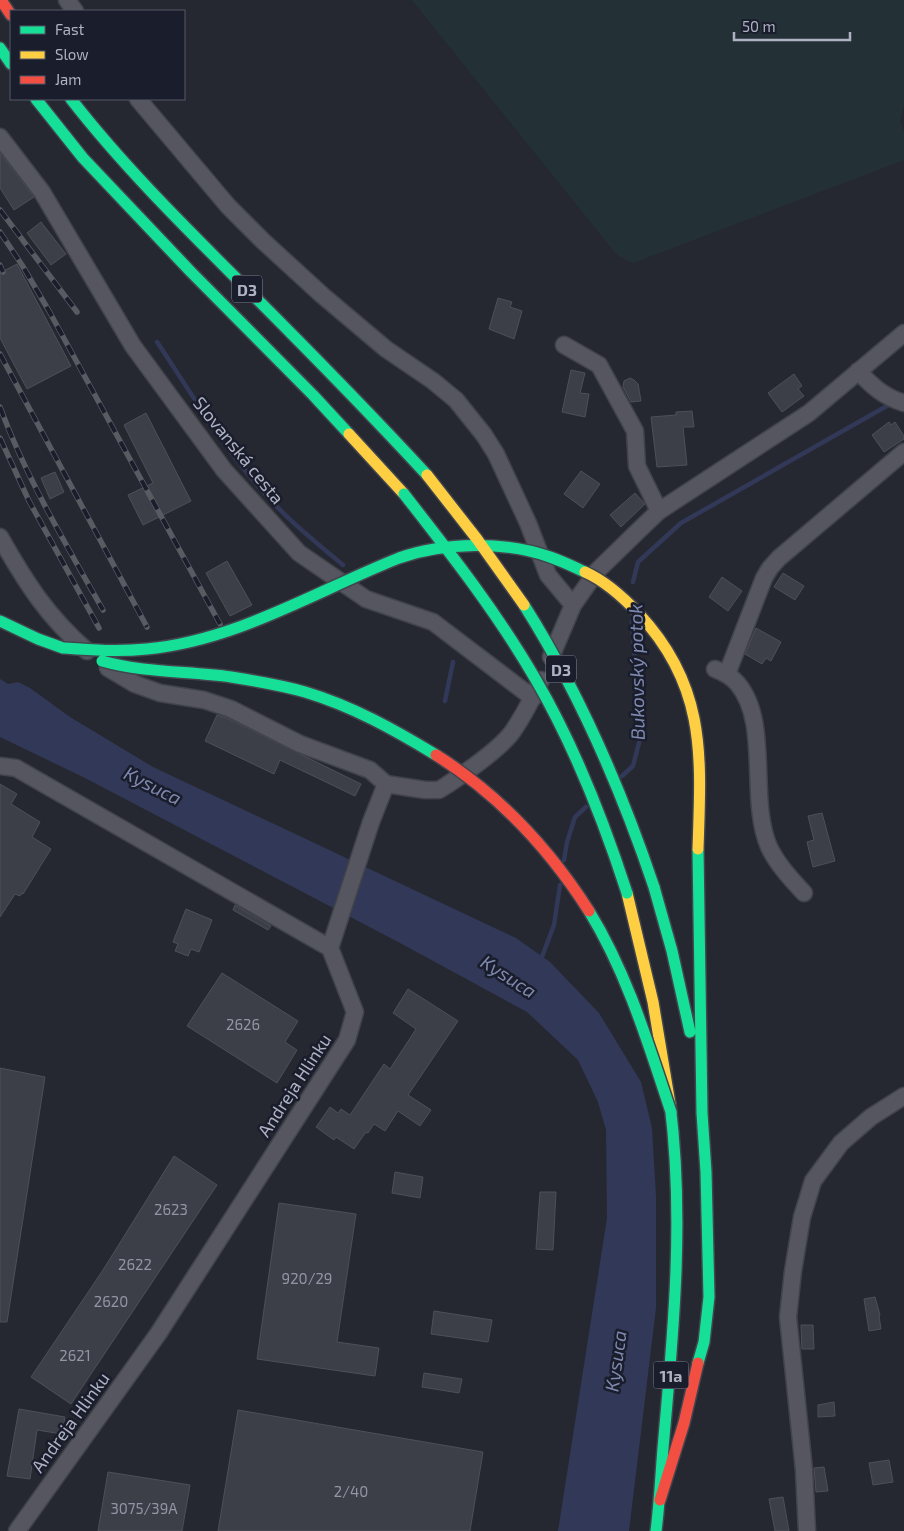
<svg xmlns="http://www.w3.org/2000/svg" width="904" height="1531" viewBox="0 0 904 1531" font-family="'Exo 2',sans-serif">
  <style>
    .green { fill: #233137 }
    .water { fill: #323857 }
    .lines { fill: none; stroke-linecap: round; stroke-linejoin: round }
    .stream { stroke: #323857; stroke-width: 4.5 }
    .building { fill: #3d3f48; stroke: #4d4f59 }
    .street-casing { stroke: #41434a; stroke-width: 19 }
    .fast-casing { stroke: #42454e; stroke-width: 14 }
    .slow-casing { stroke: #42454e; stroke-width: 14 }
    .jam-casing { stroke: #42454e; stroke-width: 14 }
    .street { stroke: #555660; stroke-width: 16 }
    .fast { stroke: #16e098; stroke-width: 11 }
    .slow { stroke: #ffcf43; stroke-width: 11 }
    .jam { stroke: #f24e42; stroke-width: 11 }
    .rail-casing { stroke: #595b63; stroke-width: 5.5 }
    .rail { stroke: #1a1d2b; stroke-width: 4; stroke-dasharray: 11; stroke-linecap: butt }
    .fast-bridge-casing { stroke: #42454e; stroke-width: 14; stroke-linecap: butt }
    .slow-bridge-casing { stroke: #42454e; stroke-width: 14; stroke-linecap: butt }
    .jam-bridge-casing { stroke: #42454e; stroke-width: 14; stroke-linecap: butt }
    .fast-bridge { stroke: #16e098; stroke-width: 11 }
    .slow-bridge { stroke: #ffcf43; stroke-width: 11 }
    .jam-bridge { stroke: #f24e42; stroke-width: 11 }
    .labels { text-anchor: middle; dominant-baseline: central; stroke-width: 5; stroke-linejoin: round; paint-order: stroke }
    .number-label { font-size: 15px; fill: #9295a4 }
    .shield { fill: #1a1d2b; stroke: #828595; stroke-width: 1 }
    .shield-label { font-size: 16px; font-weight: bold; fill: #aeb2c3 }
    .street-label { font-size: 18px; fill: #aeb2c3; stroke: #1a1d2b }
    .water-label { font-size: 19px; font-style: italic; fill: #7f89af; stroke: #1a1d2b }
  </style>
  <rect width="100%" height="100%" fill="#262831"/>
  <path class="green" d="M412,0h492v105l-4,17 4,9v29l-271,103 -16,-8z"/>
  <path class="water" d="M0,679l8,5 10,-2 12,6 40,29 83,50 363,171 34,24 49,51 42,69 11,46 4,68v112l-27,223h-71l49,-313 -1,-88 -8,-28 -20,-42 -51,-48 -125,-68 -317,-166 -85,-41z"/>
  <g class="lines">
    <path class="stream" d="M157,342c35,52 67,107 110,154 23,26 50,47 76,69
      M633,582l5,-20 43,-39 211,-120
      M445,701l8,-39
      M622,776l11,-10 7,-27 -8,-119
      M564,860l3,-18 8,-25 11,-10
      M540,962l14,-37 6,-40"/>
  </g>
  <path class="building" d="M0,153l34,44 -20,13 -14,-22z
    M41,222l25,32 -15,11 -24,-32z
    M17,264l54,102 -44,23 -27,-51v-65z
    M498,298l14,4 -2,5 12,4 -8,28 -25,-10z
    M571,370l14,3 -5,20 9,1 -4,23 -23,-5z
    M794,374l8,12 -4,3 6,7 -22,16 -14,-19z
    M630,378l4,2 4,4 3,17 -10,1 -8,-15 1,-6z
    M692,411l2,16h-11l4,38 -30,2 -6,-50 25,-2v-3z
    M146,413l45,88 -48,24 -15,-30 25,-12 -29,-58z
    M889,422l2,3 4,-3 9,14v3l-20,13 -12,-17z
    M581,471l19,13 -17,24 -19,-14z
    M55,472l9,20 -14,7 -9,-21z
    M635,493l10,11 -24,23 -11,-12z
    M227,561l25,44 -22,11 -24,-43z
    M783,573l21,13 -9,14 -21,-13z
    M722,577l20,14 -14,20 -19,-14z
    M756,628l25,14 -10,19 -5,-3 -4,6 -17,-10z
    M217,715l10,3 134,66 -6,12 -75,-36 -6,14 -69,-33z
    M0,784l17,10 -6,10 29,18 -8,15 19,12 -28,45 -1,-1 -2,3 -5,-2 -15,23z
    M822,813l13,48 -22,6 -6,-25 7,-2 -6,-24z
    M235,905l36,21 -3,4 -35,-20z
    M186,909l26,11 -13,32 -8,-3 -3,7 -13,-5 3,-7 -5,-2z
    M222,973l76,48 -13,21 12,8 -20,33 -90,-57z
    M408,989l50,32 -50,74 23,15 -11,16 -22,-15 -13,20 -11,-7 -6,9 -2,-1 -12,17 -18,-12 -2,3 -18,-13 14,-20 8,6 3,-4 9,6 34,-51 6,5 26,-40 -23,-16z
    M0,1068l45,9 -38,245h-7z
    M174,1156l43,29 -146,219 -40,-27 72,-107z
    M395,1172l28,5 -3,21 -28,-5z
    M540,1192h16l-3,58 -17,-1z
    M279,1203l77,11 -19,128 42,6 -4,28 -118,-17z
    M875,1297l5,18 -1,1 2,13 -12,2 -5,-32z
    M434,1311l58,9 -4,22 -57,-8z
    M801,1325h12l1,24h-12z
    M424,1373l38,6 -3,14 -37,-6z
    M834,1402l1,14 -17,1v-12z
    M19,1409l46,8 -3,17 -25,-4 -7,49 -23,-3z
    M238,1410l245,42 -13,79h-252z
    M889,1460l4,22 -20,3 -4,-22z
    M824,1467l4,24 -12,1 -2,-24z
    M108,1472l82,13 -8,46h-84z
    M783,1497l6,34h-14l-6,-32z"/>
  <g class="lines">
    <g class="street-casing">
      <path id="street" d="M67,0l8,11
        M138,99l90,107 35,35 59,54 64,54 47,32 23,19 28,35 12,19 32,69 20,52 25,30
        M0,137l42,55 91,154 91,124 75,83 67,46 67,23 100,76
        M564,345l35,20 36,66 2,35 22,45
        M858,371c14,15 26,26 46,32
        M0,537c26,46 47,79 87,114
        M551,657l22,-52 24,-34 40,-39 22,-21 150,-98 95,-80
        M108,668l27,16 25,9 44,7 27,9 69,35 70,26 16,14 39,6h14l8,-5c18,-12 54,-37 66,-54 11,-16 20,-34 28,-51
        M715,669c8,3 16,7 22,14 34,39 11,116 32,164 8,17 22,32 35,46
        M727,674l37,-96 6,-10 9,-10 125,-106
        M0,766l16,2 314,180
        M17,1531l141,-197 189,-294 8,-28 -25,-64 41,-126 15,-38
        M807,1531l-3,-61 -16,-153 5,-46 9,-54 11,-36 28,-38 30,-26 33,-21"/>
    </g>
    <g class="fast-casing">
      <path id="fast" d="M0,48l11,16
        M36,99l47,59 108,114 122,123 36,39
        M71,99c53,68 114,128 175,189 61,61 122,123 181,187
        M0,621l38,18 25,9
        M698,849l4,264 4,59 3,125 -5,45 -6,21
        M654,887l18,64 18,81
        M656,1531c4,-31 5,-63 8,-94 10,-111 20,-222 6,-333"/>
    </g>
    <g class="slow-casing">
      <path id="slow" d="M349,434l55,60
        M627,893l26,109 17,102"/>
    </g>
    <g class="jam-casing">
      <path id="jam" d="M1,0l10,15
        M660,1500l24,-77 14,-60"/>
    </g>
    <use href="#street" class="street"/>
    <use href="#fast" class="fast"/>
    <use href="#slow" class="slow"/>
    <use href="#jam" class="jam"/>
    <g class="rail-casing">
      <path id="rail" d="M0,210l77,102
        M0,232l22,33 27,46 171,313
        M0,265l3,7
        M0,354l147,273
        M0,407c26,71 66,137 103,203
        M0,438l29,63 70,127"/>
    </g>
    <use href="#rail" class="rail"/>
    <g class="fast-bridge-casing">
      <path id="fast-bridge" d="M404,494c47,60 94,120 132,186 39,67 67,139 91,213
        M524,605c55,87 97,184 130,282
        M63,648c28,2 55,4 84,1 91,-9 169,-58 252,-91 45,-16 106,-17 151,-1 12,4 24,10 35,15
        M102,661c42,12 86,10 129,16 25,4 50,8 74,15 47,14 90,38 131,63
        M589,911c38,62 59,132 82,201"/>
    </g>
    <g class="slow-bridge-casing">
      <path id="slow-bridge" d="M427,475l50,64 47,66
        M585,572c20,9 39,26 54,42 68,73 62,143 59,235"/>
    </g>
    <g class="jam-bridge-casing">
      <path id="jam-bridge" d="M436,755c62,39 114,95 153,156"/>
    </g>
    <use href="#fast-bridge" class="fast-bridge"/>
    <use href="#slow-bridge" class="slow-bridge"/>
    <use href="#jam-bridge" class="jam-bridge"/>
  </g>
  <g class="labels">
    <g class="number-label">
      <text x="243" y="1024">2626</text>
      <text x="171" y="1209">2623</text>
      <text x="135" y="1264">2622</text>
      <text x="307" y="1278">920/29</text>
      <text x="111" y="1301">2620</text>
      <text x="75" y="1355">2621</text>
      <text x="351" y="1491">2/40</text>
      <text x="144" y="1508">3075/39A</text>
    </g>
    <g class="shield">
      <rect x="232" y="275.5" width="30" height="27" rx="4"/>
      <rect x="546" y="655.5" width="30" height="27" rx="4"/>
      <rect x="653.5" y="1361.5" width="35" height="27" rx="4"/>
    </g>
    <g class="shield-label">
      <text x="247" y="289">D3</text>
      <text x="561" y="669">D3</text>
      <text x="671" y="1375">11a</text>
    </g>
    <g class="street-label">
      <text transform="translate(239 450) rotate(51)">Slovanská cesta</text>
      <text transform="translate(294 1085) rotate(-57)">Andreja Hlinku</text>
      <text transform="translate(70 1422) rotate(-54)">Andreja Hlinku</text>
    </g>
    <g class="water-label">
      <text transform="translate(636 672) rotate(-91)">Bukovský potok</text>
      <text transform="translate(153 785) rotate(27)">Kysuca</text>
      <text transform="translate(509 976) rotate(33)">Kysuca</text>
      <text transform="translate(615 1361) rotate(-82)">Kysuca</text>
    </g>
  </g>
  <rect x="10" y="10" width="175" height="90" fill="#1a1d2b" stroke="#555968"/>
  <rect x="20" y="26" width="25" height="8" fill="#16e098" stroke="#555968"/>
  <text x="55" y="35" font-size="15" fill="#aeb2c3">Fast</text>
  <rect x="20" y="51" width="25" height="8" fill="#ffcf43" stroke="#555968"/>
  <text x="55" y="60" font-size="15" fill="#aeb2c3">Slow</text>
  <rect x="20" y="76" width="25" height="8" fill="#f24e42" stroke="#555968"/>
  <text x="55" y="85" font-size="15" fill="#aeb2c3">Jam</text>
  <path d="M734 32v8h116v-8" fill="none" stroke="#aeb2c3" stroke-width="2.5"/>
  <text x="742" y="32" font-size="15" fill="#aeb2c3" stroke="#1a1d2b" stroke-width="4" paint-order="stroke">50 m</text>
</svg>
